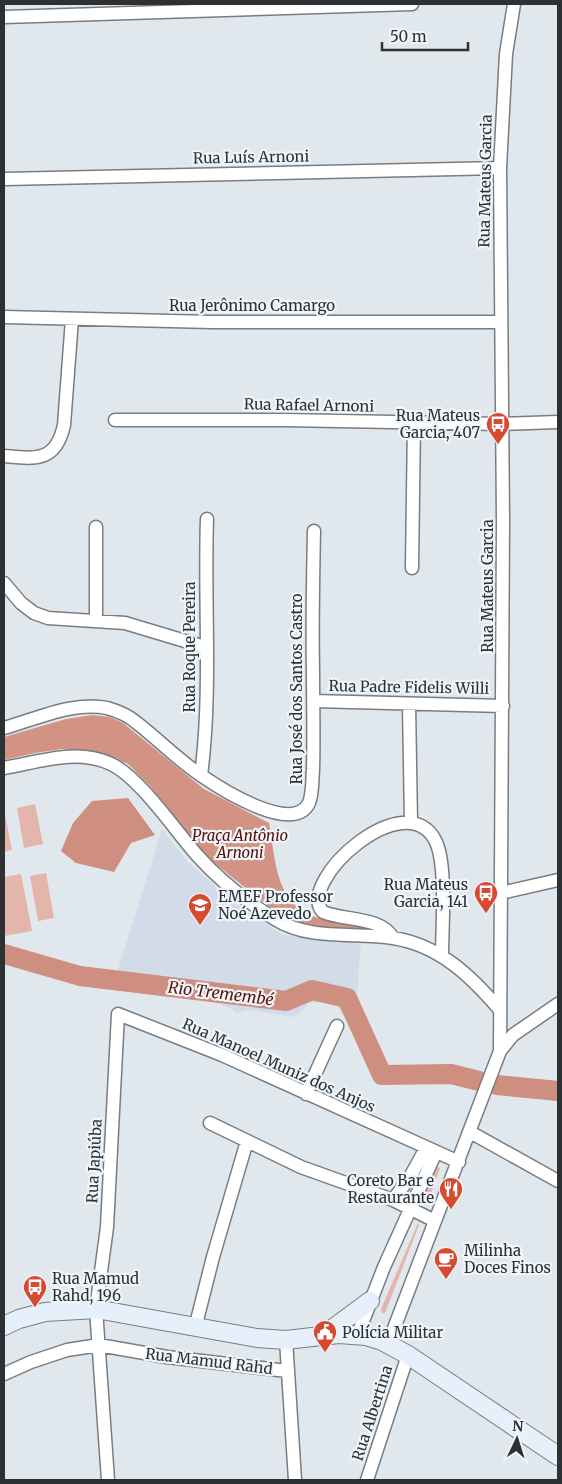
<svg xmlns="http://www.w3.org/2000/svg" width="562" height="1484" viewBox="0 0 562 1484" font-family="Merriweather,serif">
  <style>
    .built { fill: #d1dce8 }
    .green { fill: #e3b5ab }
    .forest { fill: #d29284 }
    .water { fill: #ce8e80 }
    .lines { fill: none; stroke-linecap: round; stroke-linejoin: round }
    .river { stroke: #ce8e80; stroke-width: 20 }
    .minor-casing { stroke: #777d82; stroke-width: 15 }
    .secondary-casing { stroke: #777d82; stroke-width: 20 }
    .minor { stroke: #fff; stroke-width: 12 }
    .secondary { stroke: #e5f0fa; stroke-width: 18 }
    .labels { text-anchor: middle; dominant-baseline: central; stroke-width: 4.5; stroke-linejoin: round; paint-order: stroke }
    .street-label { font-size: 15px; fill: #2e3133; stroke: #eef5fb }
    .poi-label { font-size: 15px; fill: #2e3133; stroke: #eef5fb; text-anchor: start }
    .park-label { font-size: 15px; font-style: italic; fill: #5a0e01; stroke: #eef5fb }
    .water-label { font-size: 16px; font-style: italic; fill: #5b0f02; stroke: #eef5fb }
  </style>
  <rect width="100%" height="100%" fill="#e1e8ed"/>
  <path class="built" d="M162,829l26,33 46,41 49,32 78,9 -6,72 -8,6 -13,-20 -26,1 -7,10 -8,4 -45,-7 -12,3 -6,-5 -35,-12 -40,-8 -44,-2 3,-13h3z"/>
  <path class="green" d="M35,804l8,40 -19,4 -7,-40z
    M4,810l8,40 -8,2z
    M46,873l8,45 -16,3 -8,-45z
    M21,874l11,57 -28,5v-59z
    M434,1166l6,2 -13,37 -7,-2z
    M418,1223l1,2 -34,88h-3l-1,-4z"/>
  <path class="forest" d="M92,715l18,2 13,6 81,66 65,34c4,21 5,47 15,67 16,35 67,34 99,39l4,5 -88,-10 -32,-19 -64,-51 -53,-68 -22,-22 -12,-5 -32,-8 -22,-2 -27,4 -31,7v-23l62,-18z"/>
  <path class="water" d="M128,798l27,37 -24,8 -17,29 -38,-9 -15,-12 12,-28 19,-22z"/>
  <g class="lines">
    <path class="river" d="M4,954l76,22 206,25 26,-11 35,8 35,77 69,-1 28,7
      M497,1085l61,6"/>
    <g class="minor-casing">
      <path id="minor" d="M4,17l408,-13
        M4,179l496,-11
        M4,317l208,5h288
        M115,420h169l218,4 56,-2
        M4,456c32,3 52,6 60,-31l8,-106
        M96,527v94
        M412,568l2,-146
        M4,583l17,20 13,10 14,5 77,5 80,24
        M314,701l189,5
        M409,704l2,119
        M4,728c32,-9 69,-27 103,-20 11,3 22,8 30,15 22,17 41,37 65,53 19,13 91,59 107,27 4,-10 3,-23 4,-34 1,-33 0,-65 0,-98 -1,-47 0,-93 1,-140
        M4,768c35,-6 73,-20 107,-4 28,13 64,66 85,90 22,25 51,48 79,65 35,22 79,13 118,19 46,7 78,38 107,72
        M201,775c11,-83 3,-171 6,-256
        M501,893l57,-13
        M393,938c-12,-22 -49,-17 -70,-26 -28,-30 84,-131 113,-70 11,24 6,86 6,114
        M500,1051l13,-16 45,-31
        M306,1094l31,-68
        M210,1123l91,44 92,33 42,21
        M470,1132l88,49
        M393,1200l17,-23 16,-29
        M195,1328l18,-71 34,-116
        M358,1334l26,-67 52,-115
        M286,1340l9,140
        M388,1344l112,-293 3,-531 -3,-352 6,-114 8,-50
        M4,1374l27,-12 36,-12 32,-5 68,12 120,14
        M108,1480l-12,-171 11,-82 11,-213 104,41 237,107
        M367,1480l41,-125"/>
    </g>
    <g class="secondary-casing">
      <path id="secondary" d="M4,1326l15,-7 26,-7 51,-3 161,29 29,2 53,-6 27,2 16,5 26,14 150,101
        M324,1335l46,-34"/>
    </g>
    <use href="#minor" class="minor"/>
    <use href="#secondary" class="secondary"/>
  </g>
  <defs>
    <g id="bus-pin" transform="scale(1.25)"><path d="M0 17L-7.5 6A9.5 9.5 0 1 1 7.5 6Z" fill="#d64a30" stroke="#eef5fb"/><path d="M-5-6H5V4H4V6H2V4H-2V6H-4V4H-5ZM-3.5-4V0h7V-4ZM-3.5 1.2v1.5H-2V1.2ZM2 1.2v1.5H3.5V1.2Z" fill="#fff"/></g>
    <g id="school-pin" transform="scale(1.25)"><path d="M0 17L-7.5 6A9.5 9.5 0 1 1 7.5 6Z" fill="#d64a30" stroke="#eef5fb"/><path d="M0-5L7-2L0 1L-7-2ZM-4 1L0 2.5L4 1V4Q0 6-4 4Z" fill="#fff"/></g>
    <g id="restaurant-pin" transform="scale(1.25)"><path d="M0 17L-7.5 6A9.5 9.5 0 1 1 7.5 6Z" fill="#d64a30" stroke="#eef5fb"/><path d="M-5-6h1v4h1v-4h1v4h1v-4h1v5L-1.5 .5V6h-2V.5L-5-1ZM5-6V6H3V1.5H1.5Q1.5-4 5-6Z" fill="#fff"/></g>
    <g id="cafe-pin" transform="scale(1.25)"><path d="M0 17L-7.5 6A9.5 9.5 0 1 1 7.5 6Z" fill="#d64a30" stroke="#eef5fb"/><path d="M-5.5-4.5H6V0H3Q3 3.5 0 3.5H-2.5Q-5.5 3.5-5.5 0ZM3-3.2v2h1.7v-2ZM-6 4.5H4V6H-6Z" fill="#fff"/></g>
    <g id="civic-pin" transform="scale(1.25)"><path d="M0 17L-7.5 6A9.5 9.5 0 1 1 7.5 6Z" fill="#d64a30" stroke="#eef5fb"/><path d="M-.6-6.5H3V-4.5H.6V-3L4-1V1h2V6H-6V1h2V-1L-.6-3ZM-1.2 2.5V6h2.4V2.5Z" fill="#fff"/></g>
  </defs>
  <g fill-rule="evenodd">
    <use href="#bus-pin" x="498" y="424"/>
    <use href="#bus-pin" x="486" y="893"/>
    <use href="#school-pin" x="200" y="905"/>
    <use href="#restaurant-pin" x="451" y="1189"/>
    <use href="#cafe-pin" x="446" y="1259"/>
    <use href="#bus-pin" x="35" y="1287"/>
    <use href="#civic-pin" x="325" y="1332"/>
  </g>
  <g class="labels">
    <g class="street-label">
      <text transform="translate(251 157) rotate(-1)">Rua Luís Arnoni</text>
      <text transform="translate(485 181) rotate(-89)">Rua Mateus Garcia</text>
      <text x="252" y="305">Rua Jerônimo Camargo</text>
      <text transform="translate(309 405) rotate(1)">Rua Rafael Arnoni</text>
      <text transform="translate(487 586) rotate(-90)">Rua Mateus Garcia</text>
      <text transform="translate(189 647) rotate(-90)">Rua Roque Pereira</text>
      <text transform="translate(409 687) rotate(1)">Rua Padre Fidelis Willi</text>
      <text transform="translate(296 689) rotate(-90)">Rua José dos Santos Castro</text>
      <text transform="translate(279 1065) rotate(24)">Rua Manoel Muniz dos Anjos</text>
      <text transform="translate(94 1161) rotate(-87)">Rua Japiúba</text>
      <text transform="translate(209 1361) rotate(7)">Rua Mamud Rahd</text>
      <text transform="translate(372 1413) rotate(-72)">Rua Albertina</text>
    </g>
    <g class="poi-label">
      <text x="480" y="415" text-anchor="end">Rua Mateus<tspan x="480" dy="17">Garcia, 407</tspan></text>
      <text x="468" y="884" text-anchor="end">Rua Mateus<tspan x="468" dy="17">Garcia, 141</tspan></text>
      <text x="218" y="896">EMEF Professor<tspan x="218" dy="17">Noé Azevedo</tspan></text>
      <text x="434" y="1180" text-anchor="end">Coreto Bar e<tspan x="434" dy="17">Restaurante</tspan></text>
      <text x="464" y="1250">Milinha<tspan x="464" dy="17">Doces Finos</tspan></text>
      <text x="52" y="1278">Rua Mamud<tspan x="52" dy="17">Rahd, 196</tspan></text>
      <text x="342" y="1332">Polícia Militar</text>
    </g>
    <g class="park-label">
      <text x="240" y="835">Praça Antônio<tspan x="240" dy="17">Arnoni</tspan></text>
    </g>
    <g class="water-label">
      <text transform="translate(221 993) rotate(7)">Rio Tremembé</text>
    </g>
  </g>
  <rect width="562" height="1484" fill="none" stroke="#2e3133" stroke-width="10"/>
  <g transform="translate(517 1439) rotate(4)" stroke="#eef5fb" stroke-width="4" paint-order="stroke">
  <path d="M0-4L9 19L0 12L-9 19Z" fill="#2e3133"/>
  <text y="-8" font-size="14" font-weight="bold" text-anchor="middle" fill="#2e3133">N</text>
  </g>
  <path d="M382 42v8h86v-8" fill="none" stroke="#2e3133" stroke-width="2.5"/>
  <text x="390" y="42" font-size="15" fill="#2e3133" stroke="#eef5fb" stroke-width="4" paint-order="stroke">50 m</text>
</svg>
